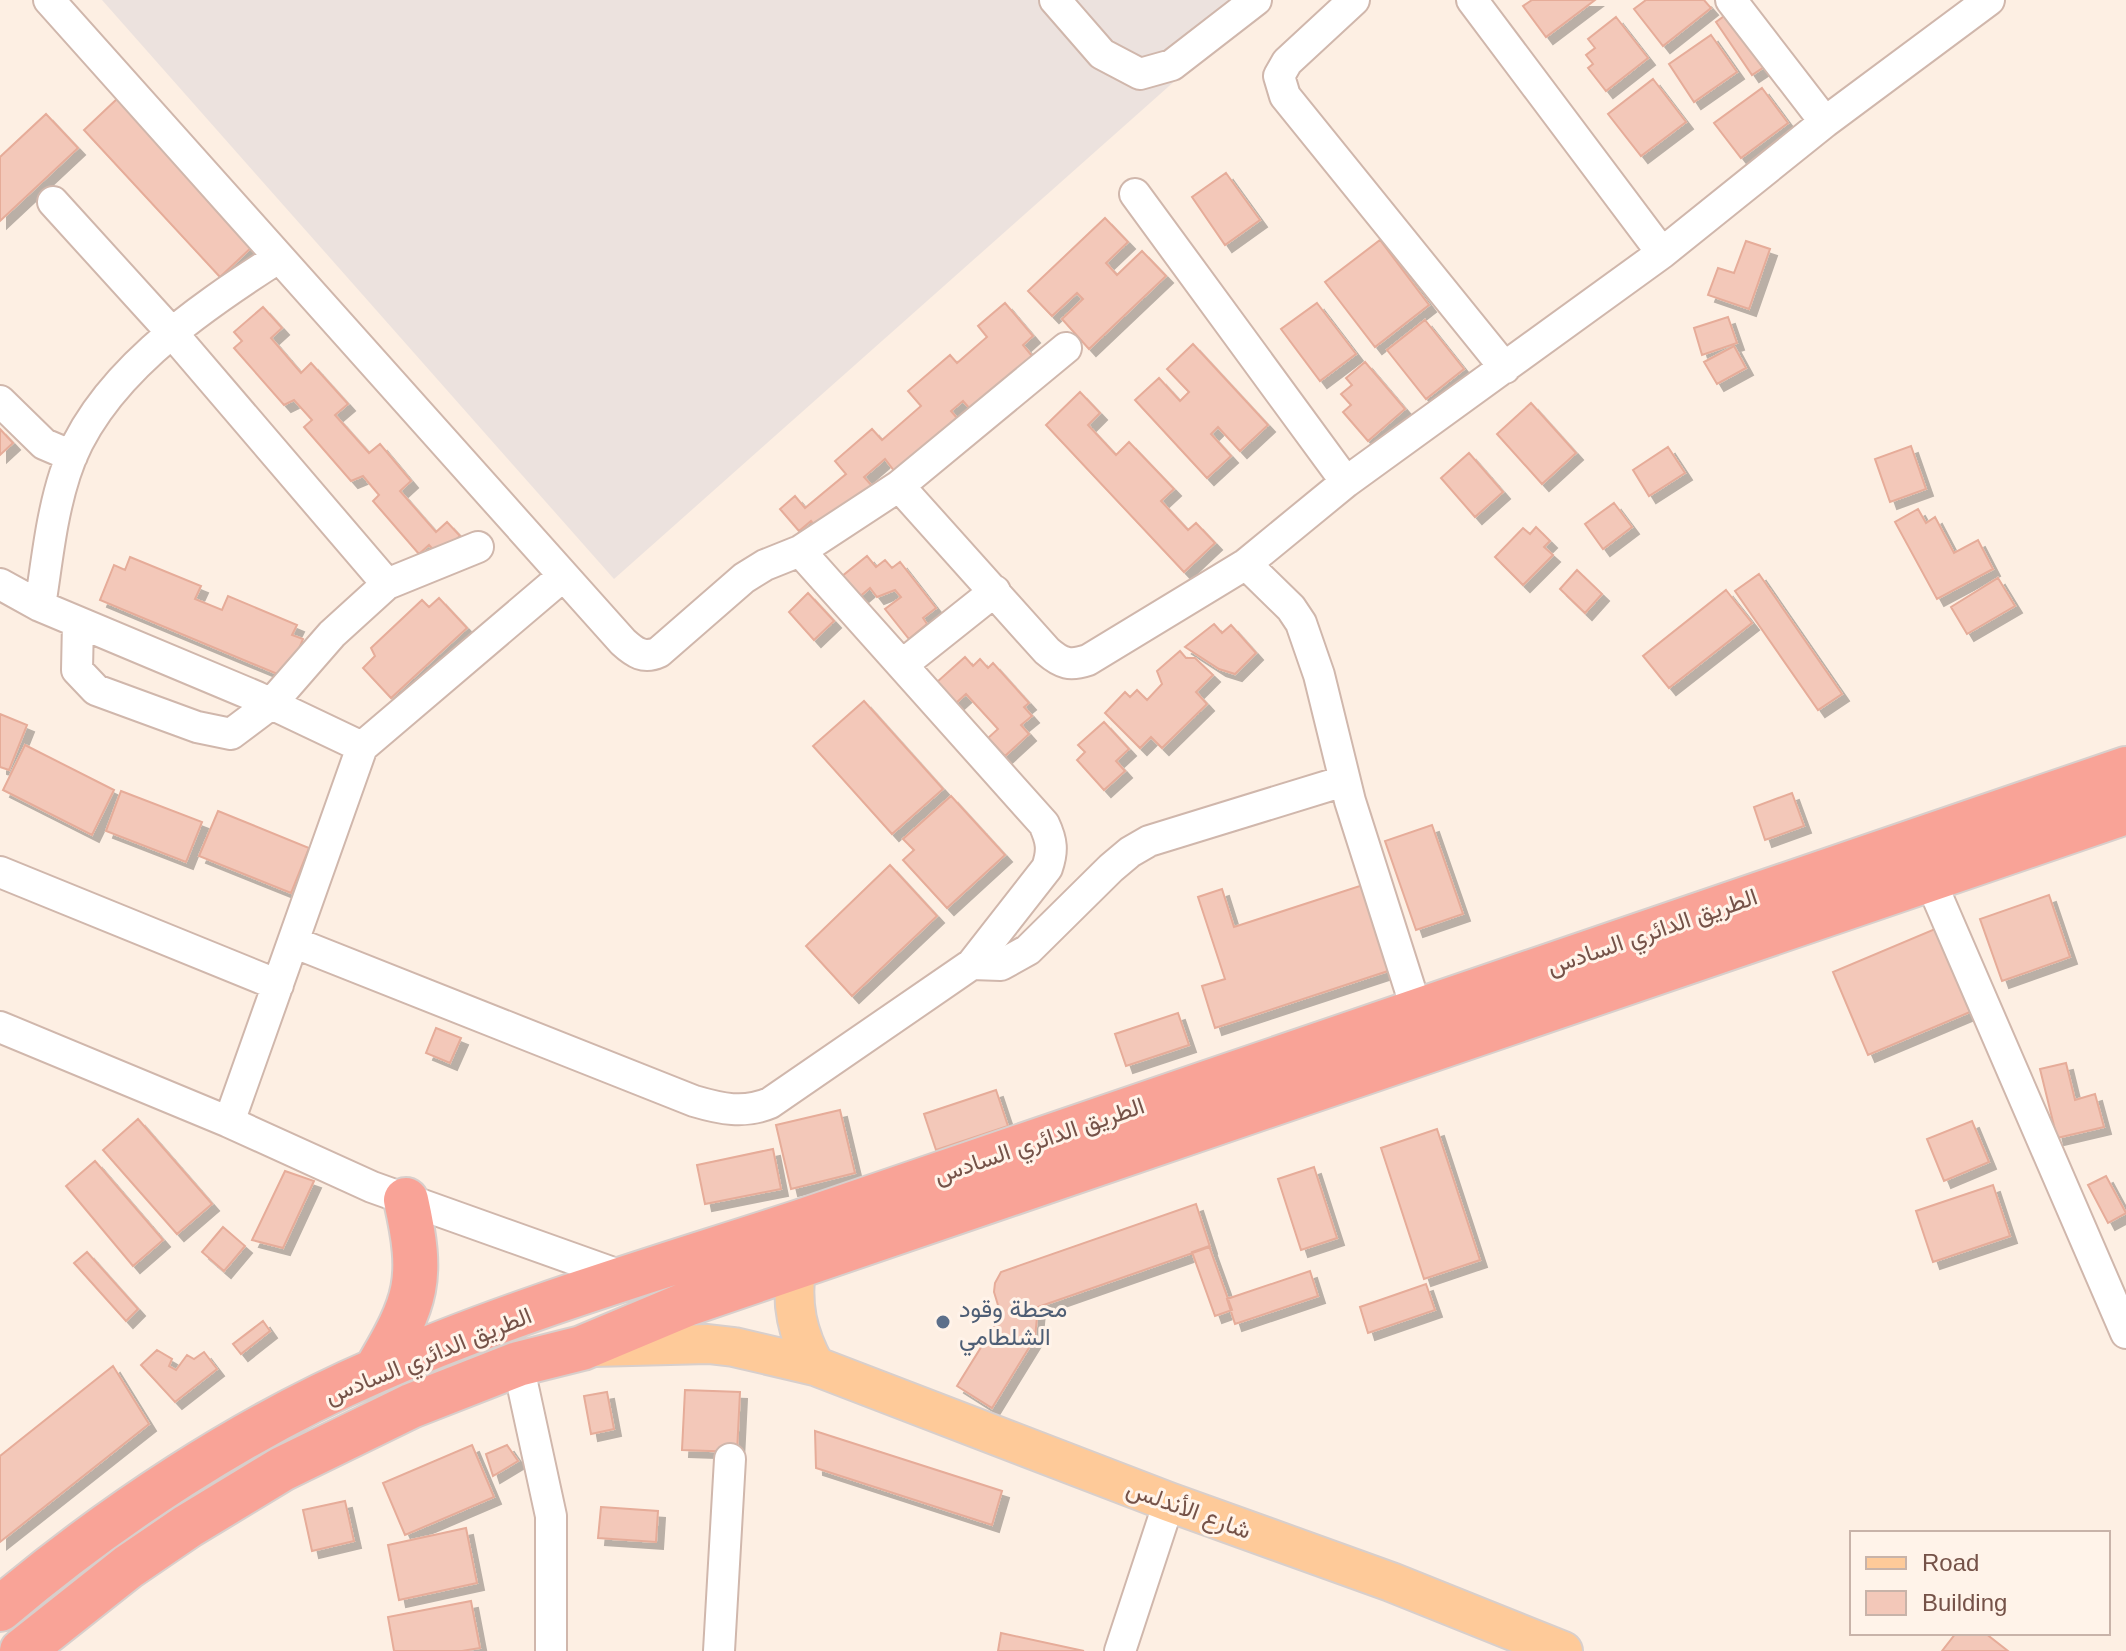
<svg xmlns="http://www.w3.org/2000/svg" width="2126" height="1651" viewBox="0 0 2126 1651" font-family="Helvetica,Vazirmatn,sans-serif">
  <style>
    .industrial { fill: #ece2de }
    .building { fill: #f3c8b9; stroke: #e6ac99; stroke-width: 2; filter: url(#shadow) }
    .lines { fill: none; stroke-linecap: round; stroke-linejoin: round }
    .minor-casing { stroke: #d0b7ac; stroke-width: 34 }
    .major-casing { stroke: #d8cfcc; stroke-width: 42 }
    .highway-casing { stroke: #d8cfcc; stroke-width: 48 }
    .minor { stroke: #fff; stroke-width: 30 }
    .major { stroke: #feca99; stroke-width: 38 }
    .highway { stroke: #f9a397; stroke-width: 44 }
    .service-dot { fill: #5c6f8a; stroke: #fff3e9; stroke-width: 3 }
    .labels { text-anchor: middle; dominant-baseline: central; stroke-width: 6; stroke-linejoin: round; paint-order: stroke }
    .street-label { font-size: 24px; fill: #755248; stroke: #fff3e9 }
    .service-label { font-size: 24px; fill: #4e5e75; stroke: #fff3e9; text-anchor: start }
  </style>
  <defs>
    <filter id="shadow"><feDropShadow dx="7" dy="7" stdDeviation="0" flood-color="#0004"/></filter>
  </defs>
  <rect width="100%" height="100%" fill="#fdefe3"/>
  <path class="industrial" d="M102,0h1164l-652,579z"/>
  <path class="building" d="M1532,0h63l-49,37 -23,-31z
    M1646,0h58l7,8 -48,38 -29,-37z
    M1731,11l36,54 -15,10 -36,-53z
    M1616,17l32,41 -42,33 -18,-23 5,-4 -7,-9 9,-7 -7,-9z
    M1711,35l26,37 -43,30 -25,-38z
    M1653,79l33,43 -45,34 -33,-42z
    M1762,88l26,35 -47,35 -27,-35z
    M118,98l136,147 -34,32 -136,-147z
    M46,114l32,34 -78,73v-64z
    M1226,173l34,47 -35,25 -33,-48z
    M1105,218l23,24 -22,21 11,12 25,-24 24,25 -77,73 -27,-30 21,-20 -6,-6 -25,23 -24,-25z
    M1380,240l49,65 -54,42 -50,-65z
    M1746,241l24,8 -21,60 -41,-14 10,-27 16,5z
    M1005,303l28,33 -10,9 9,11 -62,53 -7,-8 -12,10 6,7 -62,54 -10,-13 -21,18 9,10 -53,45 -9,-11 -12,10 -19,-22 15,-13 10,12 41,-34 -11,-13 37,-32 10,11 39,-34 -13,-15 42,-36 7,8 30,-26 -9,-11z
    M1317,303l39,51 -36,27 -39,-52z
    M263,307l19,21 -11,10 30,35 10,-10 37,41 -13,11 34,38 11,-9 31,37 -11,10 36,41 11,-10 13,14 -22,19 -9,-10 -10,9 -46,-53 6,-6 -16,-19 -12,5 -47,-54 8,-7 -18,-20 -10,5 -50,-57 8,-7 -8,-9z
    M1728,317l9,26 -35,12 -8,-27z
    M1425,320l39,49 -38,30 -39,-49z
    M1193,344l75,81 -28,26 -22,-24 -7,7 20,22 -24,22 -72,-78 24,-22 21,23 9,-9 -22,-23z
    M1734,346l12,22 -29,16 -13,-22z
    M1365,362l40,47 -37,32 -25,-29 8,-7 -10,-11 11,-9 -6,-7z
    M1080,392l20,21 -12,12 28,30 13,-13 45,47 -13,12 27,29 8,-7 19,20 -31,29 -138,-147z
    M1531,403l45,50 -34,31 -45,-50z
    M0,429l13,14 -13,12z
    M1911,446l15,43 -36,13 -15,-43z
    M1668,447l17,26 -36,23 -16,-26z
    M1469,453l34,39 -28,25 -34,-39z
    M1614,503l18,24 -29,22 -18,-25z
    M1918,509l8,14 9,-6 19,36 24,-13 15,29 -56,30 -42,-77z
    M1536,527l14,14 -6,6 9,8 -30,30 -28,-28 28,-29 7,6z
    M867,556l9,11 9,-7 7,8 8,-6 36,46 -13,10 4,6 -18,15 -24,-30 16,-12 -6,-7 -18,7 -7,-9 -12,10 -17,-21z
    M130,557l71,29 -6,13 27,11 6,-14 69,29 -5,10 11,4 -16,39 -187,-78 14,-35 11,5z
    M1577,570l25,24 -17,19 -25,-24z
    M1759,574l83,120 -24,16 -83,-119z
    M1998,578l17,28 -48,28 -16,-27z
    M1726,590l26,33 -83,65 -26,-32z
    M808,593l26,28 -20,19 -25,-28z
    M439,598l28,30 -76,70 -28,-30 12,-12 -4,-8 51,-48 7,7z
    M1214,624l8,9 9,-8 25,28 -21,21 -16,-5 -34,-22z
    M1180,651l6,7h9l18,17 -17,17 11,12 -45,44 -11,-11 -11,11 -35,-35 20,-21 5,5 7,-7 10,10 15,-16 -5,-13z
    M965,657l8,9 7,-7 8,9 5,-5 36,40 -5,4 8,9 -11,9 8,9 -24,22 -17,-18 10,-9 -32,-35 -10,9 -19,-21z
    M864,701l79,88 -51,45 -79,-88z
    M0,714l27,11 -18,45 -9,-3z
    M1104,722l25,27 -13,12 9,10 -21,19 -27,-30 8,-8 -7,-7z
    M25,745l89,45 -22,45 -89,-45z
    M121,791l81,31 -16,40 -80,-31z
    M1792,793l12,33 -39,14 -11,-33z
    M951,796l54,59 -58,53 -44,-48 11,-10 -11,-11z
    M218,811l91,37 -18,45 -92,-37z
    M1432,825l31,89 -47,16 -31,-89z
    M890,865l47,51 -85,80 -46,-50z
    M1363,885l28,85 -176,58 -13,-42 23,-7 -27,-82 24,-8 12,38z
    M2049,895l21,62 -68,24 -22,-62z
    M1935,929l35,83 -102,43 -35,-83z
    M1178,1013l11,32 -63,21 -11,-32z
    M436,1028l25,10 -11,25 -24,-10z
    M2066,1063l9,37 20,-6 9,33 -47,11 -17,-69z
    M996,1090l12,36 -72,24 -12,-36z
    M840,1110l15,63 -64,16 -15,-64z
    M138,1119l74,85 -35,30 -74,-84z
    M1972,1121l17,41 -45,19 -17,-42z
    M1437,1129l43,131 -56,19 -43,-131z
    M773,1149l8,40 -76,15 -8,-39z
    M95,1161l68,79 -30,26 -67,-80z
    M1314,1167l23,71 -36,12 -23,-71z
    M285,1171l29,10 -31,67 -31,-8z
    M2106,1176l20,37 -18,10 -20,-38z
    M1993,1185l17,51 -77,26 -17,-51z
    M1196,1204l14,43 -172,60 -3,31 -43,70 -35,-22 44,-71 -7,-23 1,-9 6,-11z
    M223,1227l22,19 -21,25 -22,-19z
    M1209,1246l23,64 -17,6 -23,-64z
    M87,1252l51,57 -12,12 -52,-58z
    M1310,1271l8,25 -83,28 -8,-25z
    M1426,1284l9,26 -67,23 -8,-26z
    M263,1321l7,10 -29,23 -8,-10z
    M157,1350l15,9 -3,7 7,4 11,-15 7,4 10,-7 13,17 -42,33 -34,-37z
    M113,1366l36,58 -149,118v-86z
    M685,1390l55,2 -3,60 -55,-2z
    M607,1392l7,37 -23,5 -7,-38z
    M815,1431l187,60 -10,34 -176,-57z
    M472,1445l22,52 -89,38 -22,-52z
    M507,1445l11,16 -25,15 -7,-22z
    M345,1501l9,40 -42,10 -9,-41z
    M601,1507l57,4 -2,31 -58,-4z
    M466,1528l11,55 -78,17 -11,-55z
    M471,1601l9,47 -18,3h-68l-6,-34z
    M1001,1633l83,18h-86z
    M1956,1633h29l23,18h-66z"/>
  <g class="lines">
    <g class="minor-casing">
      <path id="minor" d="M49,0l574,642c12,11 21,17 36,10l85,-74 21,-13 35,-14 99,-65 167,-138
        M1055,0l47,54 38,20 32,-9 84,-65
        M1354,0l-67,62 -8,14 6,20 220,272
        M1472,0l190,253
        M1731,0l94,122
        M1135,194l211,288
        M53,202l120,132 214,250
        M0,401l44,43 28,12
        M899,486l148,165c15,13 23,15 41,9l158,-96 100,-82 316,-229 163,-131 164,-122
        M1246,564l45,44 10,15 18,52 31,126 67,210
        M0,584l40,22 217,91 105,50
        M40,606c7,-44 11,-89 25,-132 30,-95 133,-165 213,-216
        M78,622l-1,48 19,20 101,37 34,7 40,-30 61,-70 55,-50 91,-37
        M902,665l93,-74
        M0,872l278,113
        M1930,880l196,453
        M293,942l401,159c27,8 50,13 76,2l202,-139 75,-96c6,-17 5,-27 -3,-44l-244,-273
        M972,964l29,1 27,-15 83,-82 19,-16 19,-11 195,-60
        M0,1027l229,95 143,65 255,91
        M229,1122l133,-375 201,-171
        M518,1364l33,152v135
        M719,1651l11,-192
        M1120,1651l49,-149"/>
    </g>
    <g class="major-casing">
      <path id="major" d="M796,1268c-5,37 1,65 19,98
        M593,1347l115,-3 26,3 81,19 354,136 222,80 172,69"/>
    </g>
    <g class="highway-casing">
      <path id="highway" d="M376,1370c41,-69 48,-90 30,-170
        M0,1609c111,-94 243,-181 377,-239 137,-60 282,-102 423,-148l1326,-453
        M22,1651l106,-84 60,-41 94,-57 129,-63 107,-42 64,-16 105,-44 1439,-492"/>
    </g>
    <use href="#minor" class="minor"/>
    <use href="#major" class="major"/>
    <use href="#highway" class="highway"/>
  </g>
  <circle class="service-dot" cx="943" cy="1322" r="8"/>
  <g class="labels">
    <g class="street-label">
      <text transform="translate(1652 931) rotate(-19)">الطريق الدائري السادس</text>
      <text transform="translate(1039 1140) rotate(-19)">الطريق الدائري السادس</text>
      <text transform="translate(428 1355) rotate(-22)">الطريق الدائري السادس</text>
      <text transform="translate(1189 1509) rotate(20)">شارع الأندلس</text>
    </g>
    <g class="service-label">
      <text x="959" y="1308">محطة وقود<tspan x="959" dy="28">الشلطامي</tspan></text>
    </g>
  </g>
  <rect x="1850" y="1531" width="260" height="104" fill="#fff3e9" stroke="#c8b3a9" stroke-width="2"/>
  <rect x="1866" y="1557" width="40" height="12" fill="#feca99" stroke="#c8b3a9" stroke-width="2"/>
  <text x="1922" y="1571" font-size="24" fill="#755248">Road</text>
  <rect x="1866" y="1591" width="40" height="24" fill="#f3c8b9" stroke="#c8b3a9" stroke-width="2"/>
  <text x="1922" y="1611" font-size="24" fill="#755248">Building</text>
</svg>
